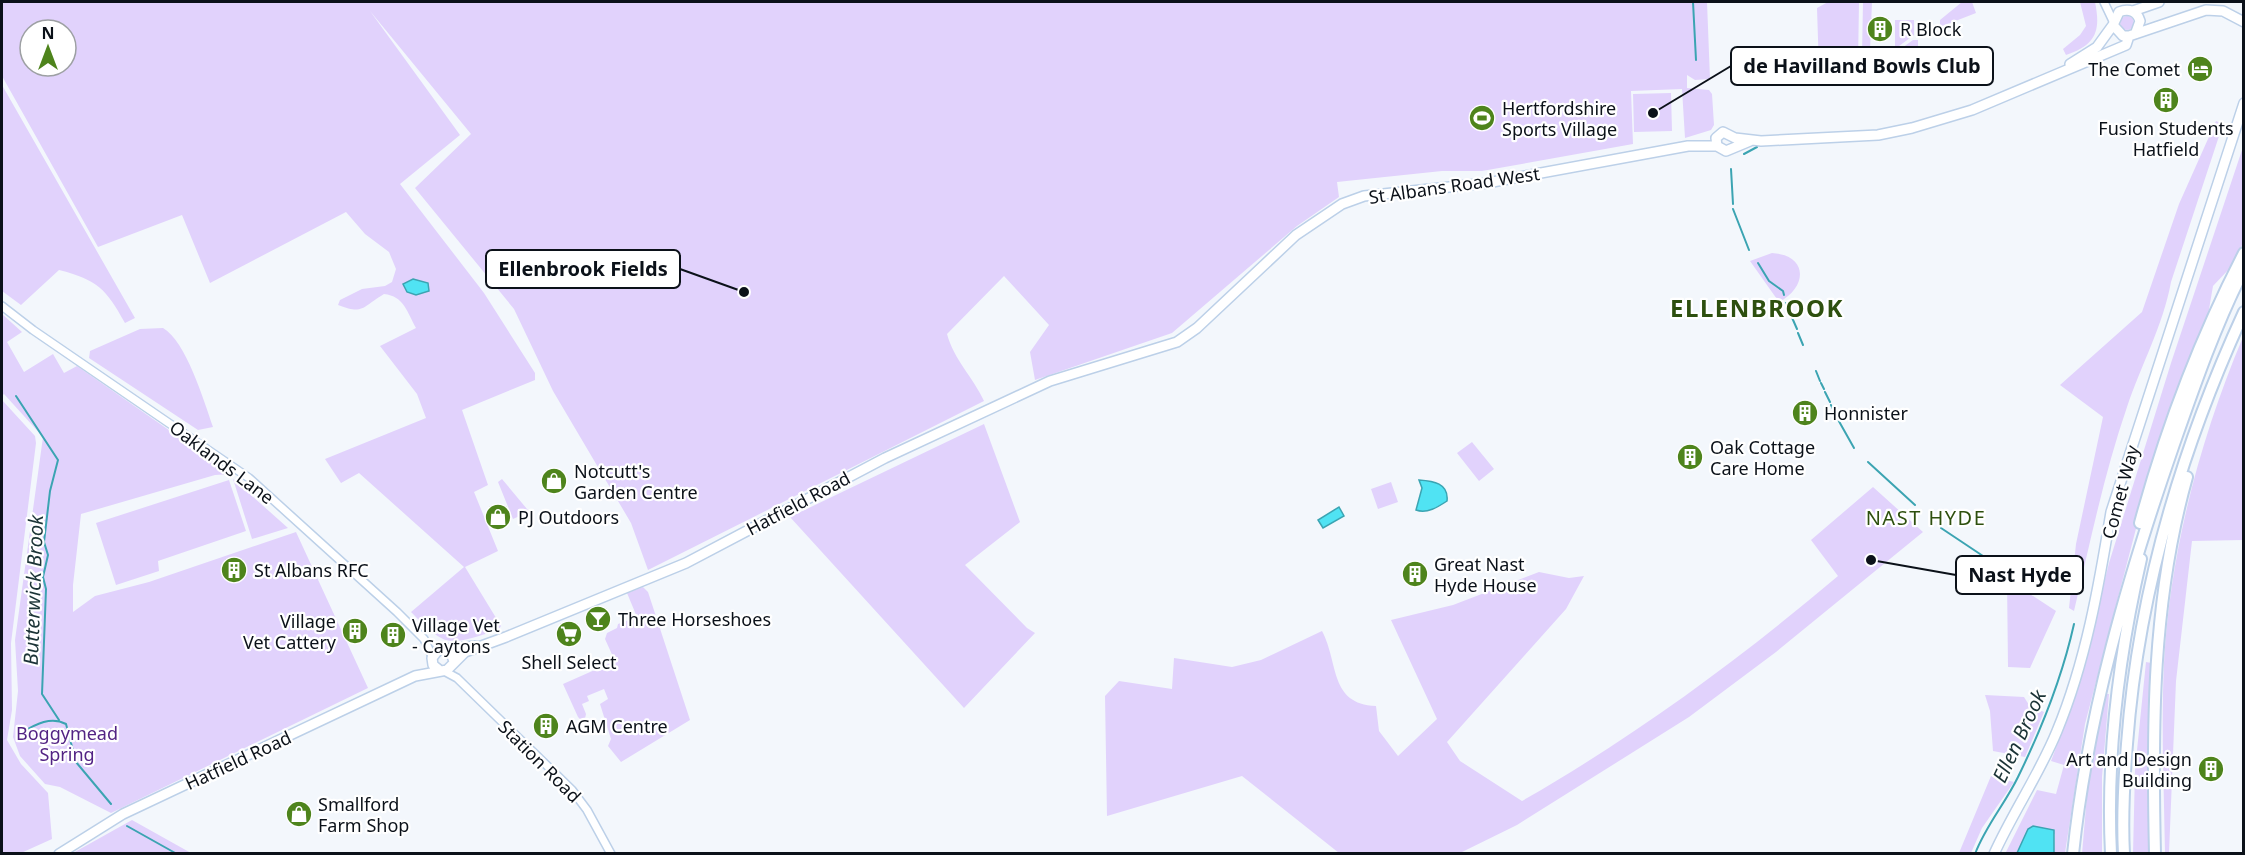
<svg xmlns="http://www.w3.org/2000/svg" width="2245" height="855" viewBox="0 0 2245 855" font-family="'Noto Sans',sans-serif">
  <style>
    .green { fill: #e1d2fc; fill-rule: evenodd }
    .water { fill: #50e3f3; stroke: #3ba4b2; stroke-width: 1.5 }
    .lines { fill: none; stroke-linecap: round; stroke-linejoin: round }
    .stream { stroke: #3ba4b2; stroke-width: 2 }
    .minor-casing { stroke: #bcd0e8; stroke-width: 10 }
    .major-casing { stroke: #bcd0e8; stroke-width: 12 }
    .highway-casing { stroke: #bcd0e8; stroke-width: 14 }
    .minor { stroke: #fff; stroke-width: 7 }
    .major { stroke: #fff; stroke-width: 9 }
    .highway { stroke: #fff; stroke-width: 10 }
    .labels { text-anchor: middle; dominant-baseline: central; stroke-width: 4.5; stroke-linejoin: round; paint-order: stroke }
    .poi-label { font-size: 18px; fill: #0b1119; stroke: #fff; text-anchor: start }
    .street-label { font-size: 18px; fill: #0b1119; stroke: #fff }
    .park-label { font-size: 18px; fill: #522384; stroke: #fff }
    .neighbourhood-label { font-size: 20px; letter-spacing: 1.5px; fill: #2e500f; stroke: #fff }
    .water-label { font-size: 20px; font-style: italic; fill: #1b3336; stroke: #fff }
    .district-label { font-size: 24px; font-weight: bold; letter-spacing: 1.5px; fill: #2e500f; stroke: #fff }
    .leader { fill: none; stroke: #0b1119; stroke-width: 2 }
    .callout-dot { fill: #0b1119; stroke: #fff; stroke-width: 2 }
    .callout { fill: #fff; stroke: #0b1119; stroke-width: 2 }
    .callout-label { font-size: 20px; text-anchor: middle; font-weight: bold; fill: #0b1119 }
  </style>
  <rect width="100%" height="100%" fill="#f3f7fc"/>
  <path class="green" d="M2,2h1705l3,77 -15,1 -8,-5v13l22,2 3,4 2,31 -3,5 -26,8 -3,-49 -51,2 2,53 -151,27h-40l-105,11 2,15 -42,29 -125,107 -137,47 -5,-28 19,-27 -45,-49 -57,58c7,26 26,43 37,67l-336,169 -17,-47 -78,-132 -39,-82 -99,-121 56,-54 -101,-123 90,124 -60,49 84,109 51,80v7l-73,30 26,75 -14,7 24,59 -33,16 36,59 -3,4c-49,15 -50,20 -87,-18l53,-45 -105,-94 -18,10 -16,-24 101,-41 -9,-24 -37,-48 36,-18c-9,-16 -12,-32 -32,-34 -22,13 -20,21 -46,11l2,-5 22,-11 23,-3 7,-4 4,-13 -7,-17 -24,-18 -19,-22 -136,71 -28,-68 -84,32 -96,-171zM30,30h36v36h-36z
    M1828,2h31l-1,62 -39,6 -2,-62z
    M1863,2h9l-2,49 -8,4z
    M1962,2h10l4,11 -36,14v-7z
    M2080,2h15c6,29 1,43 -29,53l-3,-6 17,-14 6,-9z
    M2120 23a7 7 0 1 1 14 0a7 7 0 1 1-14 0Z
    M1895,20h19v15l-19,14z
    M1913,40h5v11l-23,6v-4z
    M2,85l133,233 -10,5c-19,-34 -27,-43 -66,-53l-38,35 -19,-14z
    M1671,93l1,38 -38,1 -1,-38z
    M2216,121l7,3 -52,158c-8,44 -30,83 -44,125 -23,67 -37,136 -53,204l-5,-3 7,-64 27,-127 -43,-32 82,-73 37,-108z
    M2243,147v96l-12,24 -18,19 -6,35 -63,177 -59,226 -20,129h-11l1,-19 -36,14 -2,5 -12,1 32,-64 19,4 8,-29 -13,-4 26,-68 32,-130 62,-200z
    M1772,253c36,2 36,34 7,49l-29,-41z
    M2,314l20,18 -15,10 17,30 29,-18 11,19 13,-7 155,108 -17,1 -134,39 -8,71v27l22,-16 54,-14 147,-50 72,156 -257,125 -51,-26 -15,-3 -25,-28 -7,-19 5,-46 -3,-51 28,-203 -39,-43 -2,2z
    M163,328c23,13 41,73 50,99l-15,3 -109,-72 1,-7 50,-22z
    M2243,337v203l-51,1 -16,140 -7,172h-4c-1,-63 -4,-126 -1,-190 6,-111 36,-224 79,-326z
    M2,400l33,36 1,7 -25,200 1,67 -5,30 14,24 27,29 4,46 -31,14h-19z
    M984,424l36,98 -55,43 62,63 8,5 -71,75 -174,-191z
    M1472,442l22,27 -15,12 -22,-28z
    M233,479l55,49 -36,11z
    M502,479l30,36 -6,3 -2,-4 -11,5 -15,-37z
    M229,480l17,51 -88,30 1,10 -43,14 -20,-62z
    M1391,482l7,20 -20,7 -7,-20z
    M1873,487l50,45 -147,120 -87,65 -172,108 -57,28h-121l-97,-77 -135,40 -2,-120 14,-15 53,8 2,-31 58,9 29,-7 61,-29c17,32 7,73 54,75l3,25 19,25 39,-37 -46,-99 62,-15 86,-33 30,6 15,-2 -18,33 -119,133 13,19 62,40c112,-64 218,-142 316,-225l-27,-36z
    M2007,579l49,32 -26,57 -22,-1z
    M643,587l5,5 42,128 -69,42 -13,-16 3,-7 -11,-35 8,-5 -4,-10 -17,7 2,5 -7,3 4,10 -2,9 -6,-6 -15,-33 52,-23 -10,-22 2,-6 10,-5 1,-4 19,-7 -10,-24z
    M2146,662l5,1 -3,62 3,128 -18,1 2,-84z
    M2104,694h5l-7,83v76l-20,1 6,-71z
    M1985,695l39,2 5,8 15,7 -19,45 -32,-6 -3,-40z
    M1991,776l23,6 -32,46 -11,25h-12z
    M132,820l59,33h-118z"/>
  <path class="water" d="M413,279l15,4 1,8 -13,4 -9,-3 -4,-8z
    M1419,480c14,1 30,3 28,21 -9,6 -20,13 -31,9l6,-22z
    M1339,507l5,9 -21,12 -5,-8z
    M2033,826l21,4v23h-37l11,-24z"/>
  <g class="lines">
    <path class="stream" d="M1693,2l3,58
      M1744,154l13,-7
      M1731,169l2,35
      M1733,209l16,41
      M1758,263l11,18 14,10 1,4
      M1786,303l3,7
      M1790,313l7,16
      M1798,333l5,12
      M1816,371l4,10
      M1821,383l3,6
      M1825,392l5,10
      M16,396l42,64 -8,31 -6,51 4,13 -5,22 3,12 -4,105 17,26
      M1831,405l4,8
      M1836,416l18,32
      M1868,462l47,43
      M1941,528l57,38
      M23,732c13,-8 28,-16 43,-8l10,38 35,42
      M127,826l50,28
      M1975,854c11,-29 30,-50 43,-77 24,-49 44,-99 56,-153"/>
    <g class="minor-casing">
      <path id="minor" d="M2104,2l9,19
        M2,306l31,24 216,148 148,134 27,27 8,17
        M444,671l13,7 115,112 15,20 24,44"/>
    </g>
    <g class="major-casing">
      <path id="major" d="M2133,11l26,-9
        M2136,32l4,-11c-3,-10 -11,-13 -21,-9l-6,13 10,11h6l77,-26 17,1 21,11
        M2070,64l27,-17 16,-22
        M1717,146l-1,-8 7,-6 12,6 26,3 117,-6 34,-7 60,-18 154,-65 3,-9
        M447,649l28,-3
        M438,669l-5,-4 -1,-7 7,-9 11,2 4,10
        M59,854l64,-40 292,-138 32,-6 18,-18 41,-15 180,-74 199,-105 165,-77 127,-39 20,-14 99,-93 46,-31 22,-8 123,-13 201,-37h29l9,5 24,-10
        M1994,854c19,-42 46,-81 63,-123 29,-70 42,-146 54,-219l133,-409"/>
    </g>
    <g class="highway-casing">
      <path id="highway" d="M2140,523c25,-92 60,-185 104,-270
        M2073,854c15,-141 54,-274 100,-407 21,-60 42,-121 71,-178
        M2111,854c-5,-99 8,-199 30,-295
        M2124,854c-2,-37 0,-73 3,-110 11,-150 54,-295 117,-432
        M2155,854c-3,-128 -3,-253 32,-377"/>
    </g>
    <use href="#minor" class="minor"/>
    <use href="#major" class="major"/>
    <use href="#highway" class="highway"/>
  </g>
  <defs>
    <g id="building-disc" transform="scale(1.35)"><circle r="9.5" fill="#4e841c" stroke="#fff"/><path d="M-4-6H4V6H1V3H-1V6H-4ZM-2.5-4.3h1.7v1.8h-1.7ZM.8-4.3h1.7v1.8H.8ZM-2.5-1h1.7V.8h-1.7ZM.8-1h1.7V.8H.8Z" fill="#fff"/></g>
    <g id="hotel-disc" transform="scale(1.35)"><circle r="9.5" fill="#4e841c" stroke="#fff"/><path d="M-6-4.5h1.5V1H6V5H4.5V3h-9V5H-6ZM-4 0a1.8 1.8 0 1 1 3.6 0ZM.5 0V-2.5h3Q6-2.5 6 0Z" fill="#fff"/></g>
    <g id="stadium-disc" transform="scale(1.35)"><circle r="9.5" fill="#4e841c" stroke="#fff"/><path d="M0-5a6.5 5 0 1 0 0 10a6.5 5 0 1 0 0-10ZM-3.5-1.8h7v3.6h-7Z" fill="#fff"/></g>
    <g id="shop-disc" transform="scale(1.35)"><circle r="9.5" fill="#4e841c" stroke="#fff"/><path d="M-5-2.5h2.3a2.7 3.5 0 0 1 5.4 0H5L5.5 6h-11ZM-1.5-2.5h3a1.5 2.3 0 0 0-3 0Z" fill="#fff"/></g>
    <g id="bar-disc" transform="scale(1.35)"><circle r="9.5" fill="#4e841c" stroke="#fff"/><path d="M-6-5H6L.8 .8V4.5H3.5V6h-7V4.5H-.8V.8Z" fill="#fff"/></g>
    <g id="supermarket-disc" transform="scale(1.35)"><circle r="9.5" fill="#4e841c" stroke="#fff"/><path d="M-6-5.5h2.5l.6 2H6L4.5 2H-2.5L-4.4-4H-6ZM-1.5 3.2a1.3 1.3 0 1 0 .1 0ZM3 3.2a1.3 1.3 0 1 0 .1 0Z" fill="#fff"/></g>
  </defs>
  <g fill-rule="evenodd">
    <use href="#building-disc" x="1880" y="29"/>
    <use href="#hotel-disc" x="2200" y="69"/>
    <use href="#building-disc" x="2166" y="100"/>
    <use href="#stadium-disc" x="1482" y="118"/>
    <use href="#building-disc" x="1805" y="413"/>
    <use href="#building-disc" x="1690" y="457"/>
    <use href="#shop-disc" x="554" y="481"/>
    <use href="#shop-disc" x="498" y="517"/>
    <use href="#building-disc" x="234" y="570"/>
    <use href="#building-disc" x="1415" y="574"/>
    <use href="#bar-disc" x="598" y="619"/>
    <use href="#building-disc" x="355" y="631"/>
    <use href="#supermarket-disc" x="569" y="634"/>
    <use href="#building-disc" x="393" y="635"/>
    <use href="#building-disc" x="546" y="726"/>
    <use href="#building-disc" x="2211" y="769"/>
    <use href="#shop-disc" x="299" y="814"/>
  </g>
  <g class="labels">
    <g class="poi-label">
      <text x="1900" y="29">R Block</text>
      <text x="2180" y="69" text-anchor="end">The Comet</text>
      <text x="1502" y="108">Hertfordshire<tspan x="1502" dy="21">Sports Village</tspan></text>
      <text x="2166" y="128" text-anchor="middle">Fusion Students<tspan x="2166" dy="21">Hatfield</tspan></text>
      <text x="1824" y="413">Honnister</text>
      <text x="1710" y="447">Oak Cottage<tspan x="1710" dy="21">Care Home</tspan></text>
      <text x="574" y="471">Notcutt's<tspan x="574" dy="21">Garden Centre</tspan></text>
      <text x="518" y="517">PJ Outdoors</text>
      <text x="1434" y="564">Great Nast<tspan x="1434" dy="21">Hyde House</tspan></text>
      <text x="254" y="570">St Albans RFC</text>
      <text x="618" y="619">Three Horseshoes</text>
      <text x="336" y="621" text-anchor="end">Village<tspan x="336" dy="21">Vet Cattery</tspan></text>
      <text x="412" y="625">Village Vet<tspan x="412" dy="21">- Caytons</tspan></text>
      <text x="569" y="662" text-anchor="middle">Shell Select</text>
      <text x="566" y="726">AGM Centre</text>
      <text x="2192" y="759" text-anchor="end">Art and Design<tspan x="2192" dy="21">Building</tspan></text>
      <text x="318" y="804">Smallford<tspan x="318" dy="21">Farm Shop</tspan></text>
    </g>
    <g class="street-label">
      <text transform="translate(1454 185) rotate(-8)">St Albans Road West</text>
      <text transform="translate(222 462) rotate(37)">Oaklands Lane</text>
      <text transform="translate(2120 492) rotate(-75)">Comet Way</text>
      <text transform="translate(798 503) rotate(-28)">Hatfield Road</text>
      <text transform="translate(238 760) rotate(-25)">Hatfield Road</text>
      <text transform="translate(540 761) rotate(45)">Station Road</text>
    </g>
    <g class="park-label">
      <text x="67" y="733">Boggymead<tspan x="67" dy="21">Spring</tspan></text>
    </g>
    <g class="neighbourhood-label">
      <text x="1926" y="517">NAST HYDE</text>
    </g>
    <g class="water-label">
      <text transform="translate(33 590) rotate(-88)">Butterwick Brook</text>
      <text transform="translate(2019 736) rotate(-65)">Ellen Brook</text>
    </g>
    <g class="district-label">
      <text x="1757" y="307">ELLENBROOK</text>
    </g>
  </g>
  <path class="leader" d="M1653 113L1731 66M744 292L680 269M1871 560L1956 575"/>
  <g class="callout-dot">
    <circle cx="1653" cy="113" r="6"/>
    <circle cx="744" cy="292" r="6"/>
    <circle cx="1871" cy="560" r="6"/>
  </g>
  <g class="callout">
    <rect x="1731" y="47" width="262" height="38" rx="6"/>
    <rect x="486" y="250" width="194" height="38" rx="6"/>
    <rect x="1956" y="556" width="127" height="38" rx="6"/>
  </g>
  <g class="callout-label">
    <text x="1862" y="73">de Havilland Bowls Club</text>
    <text x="583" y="276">Ellenbrook Fields</text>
    <text x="2020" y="582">Nast Hyde</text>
  </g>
  <rect width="2245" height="855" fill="none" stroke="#0b1119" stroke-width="6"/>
  <g transform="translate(48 48)"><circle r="28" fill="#ffffff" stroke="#9da0a3" stroke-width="1.5"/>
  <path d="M0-4.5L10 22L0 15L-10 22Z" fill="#4e841c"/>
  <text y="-9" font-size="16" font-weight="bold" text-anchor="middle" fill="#0b1119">N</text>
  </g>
</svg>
